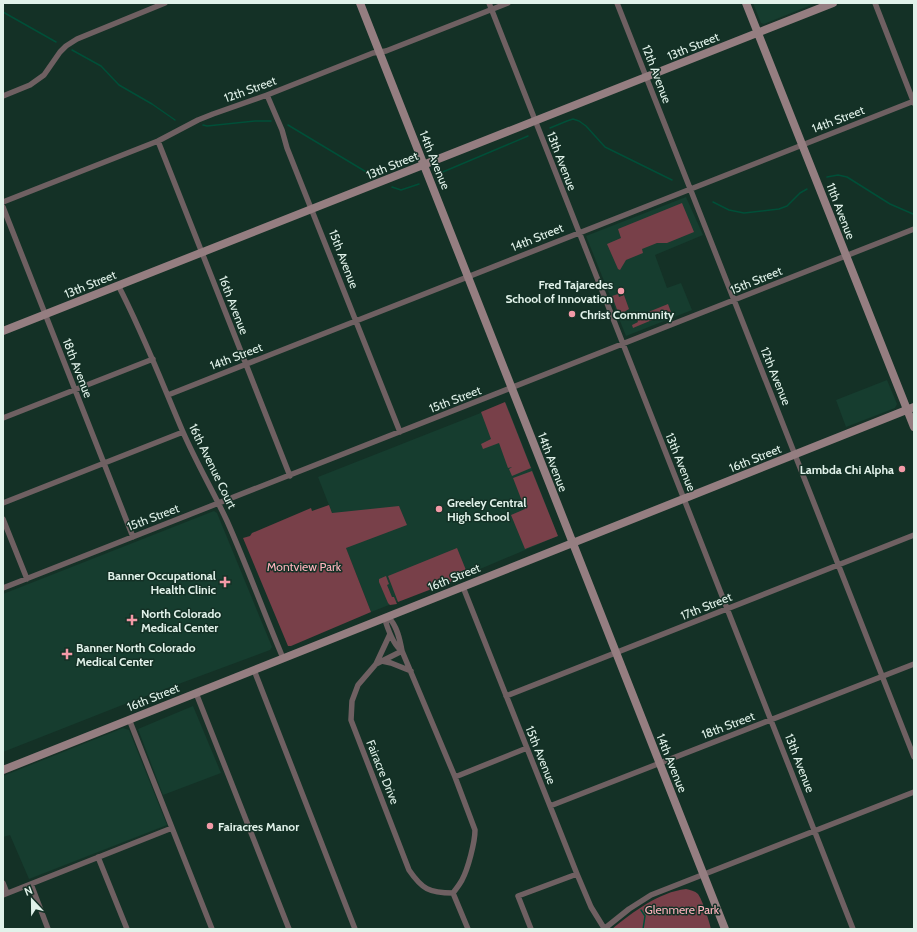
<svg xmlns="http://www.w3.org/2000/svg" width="917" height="932" viewBox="0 0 917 932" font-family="Cabin,sans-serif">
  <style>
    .built { fill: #163d2f }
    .green { fill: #784049 }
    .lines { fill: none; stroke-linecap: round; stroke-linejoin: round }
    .stream { stroke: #004f38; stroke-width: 1.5 }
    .street { stroke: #6f6062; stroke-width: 5.5 }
    .secondary { stroke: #957e81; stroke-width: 8 }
    .poi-dot { fill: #f39aa7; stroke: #143126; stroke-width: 1.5 }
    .labels { text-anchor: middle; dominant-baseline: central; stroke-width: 3; stroke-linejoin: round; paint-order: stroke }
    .street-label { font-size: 12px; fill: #e1f2ea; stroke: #143126 }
    .poi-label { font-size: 12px; font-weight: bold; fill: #e1f2ea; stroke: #143126; text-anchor: start }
    .park-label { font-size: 12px; fill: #feb3bd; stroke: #143126 }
  </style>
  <rect width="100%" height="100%" fill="#143126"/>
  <path class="built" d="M753,3h63l-52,21 -3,-1z
    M686,197l17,38 -48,20 12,33 14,-5 11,27 -66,26 -40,-100z
    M887,380l10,24 -2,4 -49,19 -10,-27z
    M506,403l52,133 -92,39 -95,37 -53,-135z
    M214,511l3,2 55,134 -2,3 -140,52 -127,50v-158z
    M193,706l28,67 -58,22 -25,-66z
    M123,728l6,2 38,95 -138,54 -19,-44 -7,2v-61z"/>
  <path class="green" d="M682,203l12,29 -27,11h-10l-15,6 1,4 -17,7 -6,10 -2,-1 -11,-25 14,-6 -3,-9z
    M618,294l1,3 5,-2 5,14 -10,6 -7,-19z
    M668,304l3,8 -38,16 -1,-3 6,-3 -2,-5z
    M505,402l26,66 -19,8 -3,-7 3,-2 -4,1 -9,-25 -16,6 -2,-5 10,-5 -10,-27z
    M532,471l26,65 -33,13 -14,-34 14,-6 -12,-31z
    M329,505l3,8 67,-7 8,19 -61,23 25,64 -80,34h-3l-45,-108 7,-2 2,-3 59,-25 1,3z
    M457,548l11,27 -70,27 -10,-26z
    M386,576l3,8 -2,1 5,12h2l3,7 -7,1 -2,-2 -9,-21v-3z
    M686,889c4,1 9,2 12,5 4,5 12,29 13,35h-99c21,-17 47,-37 74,-40z"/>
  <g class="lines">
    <path class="stream" d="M3,12l53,30
      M72,50l29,16 18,19 33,19 23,16
      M203,125l4,1 48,-5h16
      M288,125l85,51
      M550,128l17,-7 6,-2 6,2 7,5 19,21 67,33
      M438,174l90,-38
      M827,177l11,-2 9,2 43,27 23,10
      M392,187l9,3 18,-6
      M713,202l16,8 15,3 35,-4 8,-3 13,-13 7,-4
      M641,910l4,6 -2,13"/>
    <path class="street" d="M489,3l364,926
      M617,3l297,754
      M875,3l39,100
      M267,95l15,35 5,18 113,284
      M3,96l27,-11 14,-10 16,-23 6,-6 11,-7 88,-36
      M158,141l132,335
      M3,202l155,-61 40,-21 15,-6 54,-19 106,-42 13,-2 122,-48
      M3,207l130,330
      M118,285c25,48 44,98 65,147 13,30 30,59 44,89 20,45 37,92 56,137
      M168,395l746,-294
      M3,418l150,-59
      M3,503l180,-71
      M3,519l24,60
      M463,587l114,287 14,33 13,21
      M3,588l911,-359
      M402,651c-8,-5 -13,-19 -16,-28l2,-6c9,8 12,23 14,34l53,126 20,53c0,12 -7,39 -13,50 -2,4 -6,9 -9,13
      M402,651l-26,13 -18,21 -6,16 -1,19 58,150c13,19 20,23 44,23
      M382,661l9,2 20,8
      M376,664l14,-30
      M254,670l101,259
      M196,693l93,236
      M506,696l408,-161
      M129,719l83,210
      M455,777l72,-29
      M550,806l364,-142
      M98,857l29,72
      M3,883l4,10
      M31,884l17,45
      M453,893l15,36
      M3,895l169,-67
      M531,929l-13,-33 59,-22
      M604,929l25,-20 22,-14 263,-103"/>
    <path class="secondary" d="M360,3l365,926
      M746,3l168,424
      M3,331l830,-328
      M3,770l911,-363"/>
  </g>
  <g class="poi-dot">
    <circle cx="621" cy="291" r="4"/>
    <circle cx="572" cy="314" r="4"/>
    <circle cx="902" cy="469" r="4"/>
    <circle cx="439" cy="509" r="4"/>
    <path d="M223 576h4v4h4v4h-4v4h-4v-4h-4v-4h4z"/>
    <path d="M130 614h4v4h4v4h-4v4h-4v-4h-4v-4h4z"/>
    <path d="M65 648h4v4h4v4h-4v4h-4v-4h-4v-4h4z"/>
    <circle cx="210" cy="826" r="4"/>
  </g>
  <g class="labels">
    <g class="street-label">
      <text transform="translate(693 46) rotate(-22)">13th Street</text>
      <text transform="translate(657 74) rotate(69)">12th Avenue</text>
      <text transform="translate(250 89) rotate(-20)">12th Street</text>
      <text transform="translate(838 119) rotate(-21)">14th Street</text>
      <text transform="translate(435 160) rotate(68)">14th Avenue</text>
      <text transform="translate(562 161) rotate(69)">13th Avenue</text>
      <text transform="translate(392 165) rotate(-22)">13th Street</text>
      <text transform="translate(841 211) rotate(69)">11th Avenue</text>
      <text transform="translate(537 237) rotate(-22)">14th Street</text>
      <text transform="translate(344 259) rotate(69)">15th Avenue</text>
      <text transform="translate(756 280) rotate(-22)">15th Street</text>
      <text transform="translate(90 284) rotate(-22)">13th Street</text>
      <text transform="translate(234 305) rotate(69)">16th Avenue</text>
      <text transform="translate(236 356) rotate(-21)">14th Street</text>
      <text transform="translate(78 368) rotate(69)">18th Avenue</text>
      <text transform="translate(776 376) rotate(68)">12th Avenue</text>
      <text transform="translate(455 399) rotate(-21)">15th Street</text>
      <text transform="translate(755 458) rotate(-22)">16th Street</text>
      <text transform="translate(553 462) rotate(69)">14th Avenue</text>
      <text transform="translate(681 462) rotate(68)">13th Avenue</text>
      <text transform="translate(213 466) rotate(64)">16th Avenue Court</text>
      <text transform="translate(153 517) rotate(-21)">15th Street</text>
      <text transform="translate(454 577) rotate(-22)">16th Street</text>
      <text transform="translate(706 606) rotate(-22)">17th Street</text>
      <text transform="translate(153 697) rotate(-22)">16th Street</text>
      <text transform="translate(728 725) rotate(-21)">18th Street</text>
      <text transform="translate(541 755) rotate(68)">15th Avenue</text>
      <text transform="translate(672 763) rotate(68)">14th Avenue</text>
      <text transform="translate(800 763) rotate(69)">13th Avenue</text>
      <text transform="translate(383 772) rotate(68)">Fairacre Drive</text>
    </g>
    <g class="poi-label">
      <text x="613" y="284" text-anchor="end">Fred Tajaredes<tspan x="613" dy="14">School of Innovation</tspan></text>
      <text x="580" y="314">Christ Community</text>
      <text x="894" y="469" text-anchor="end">Lambda Chi Alpha</text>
      <text x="447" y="502">Greeley Central<tspan x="447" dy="14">High School</tspan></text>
      <text x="216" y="575" text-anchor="end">Banner Occupational<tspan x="216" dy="14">Health Clinic</tspan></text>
      <text x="141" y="613">North Colorado<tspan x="141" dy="14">Medical Center</tspan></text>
      <text x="76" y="647">Banner North Colorado<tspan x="76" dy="14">Medical Center</tspan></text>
      <text x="218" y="826">Fairacres Manor</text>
    </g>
    <g class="park-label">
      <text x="304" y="566">Montview Park</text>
      <text x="682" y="909">Glenmere Park</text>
    </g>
  </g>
  <rect width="917" height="932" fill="none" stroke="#e1f2ea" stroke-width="8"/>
  <g transform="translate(32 900) rotate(338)" stroke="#143126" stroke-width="3" paint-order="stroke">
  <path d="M0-3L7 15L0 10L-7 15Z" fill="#e1f2ea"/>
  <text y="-6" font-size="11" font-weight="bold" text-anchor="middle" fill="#e1f2ea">N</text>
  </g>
</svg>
